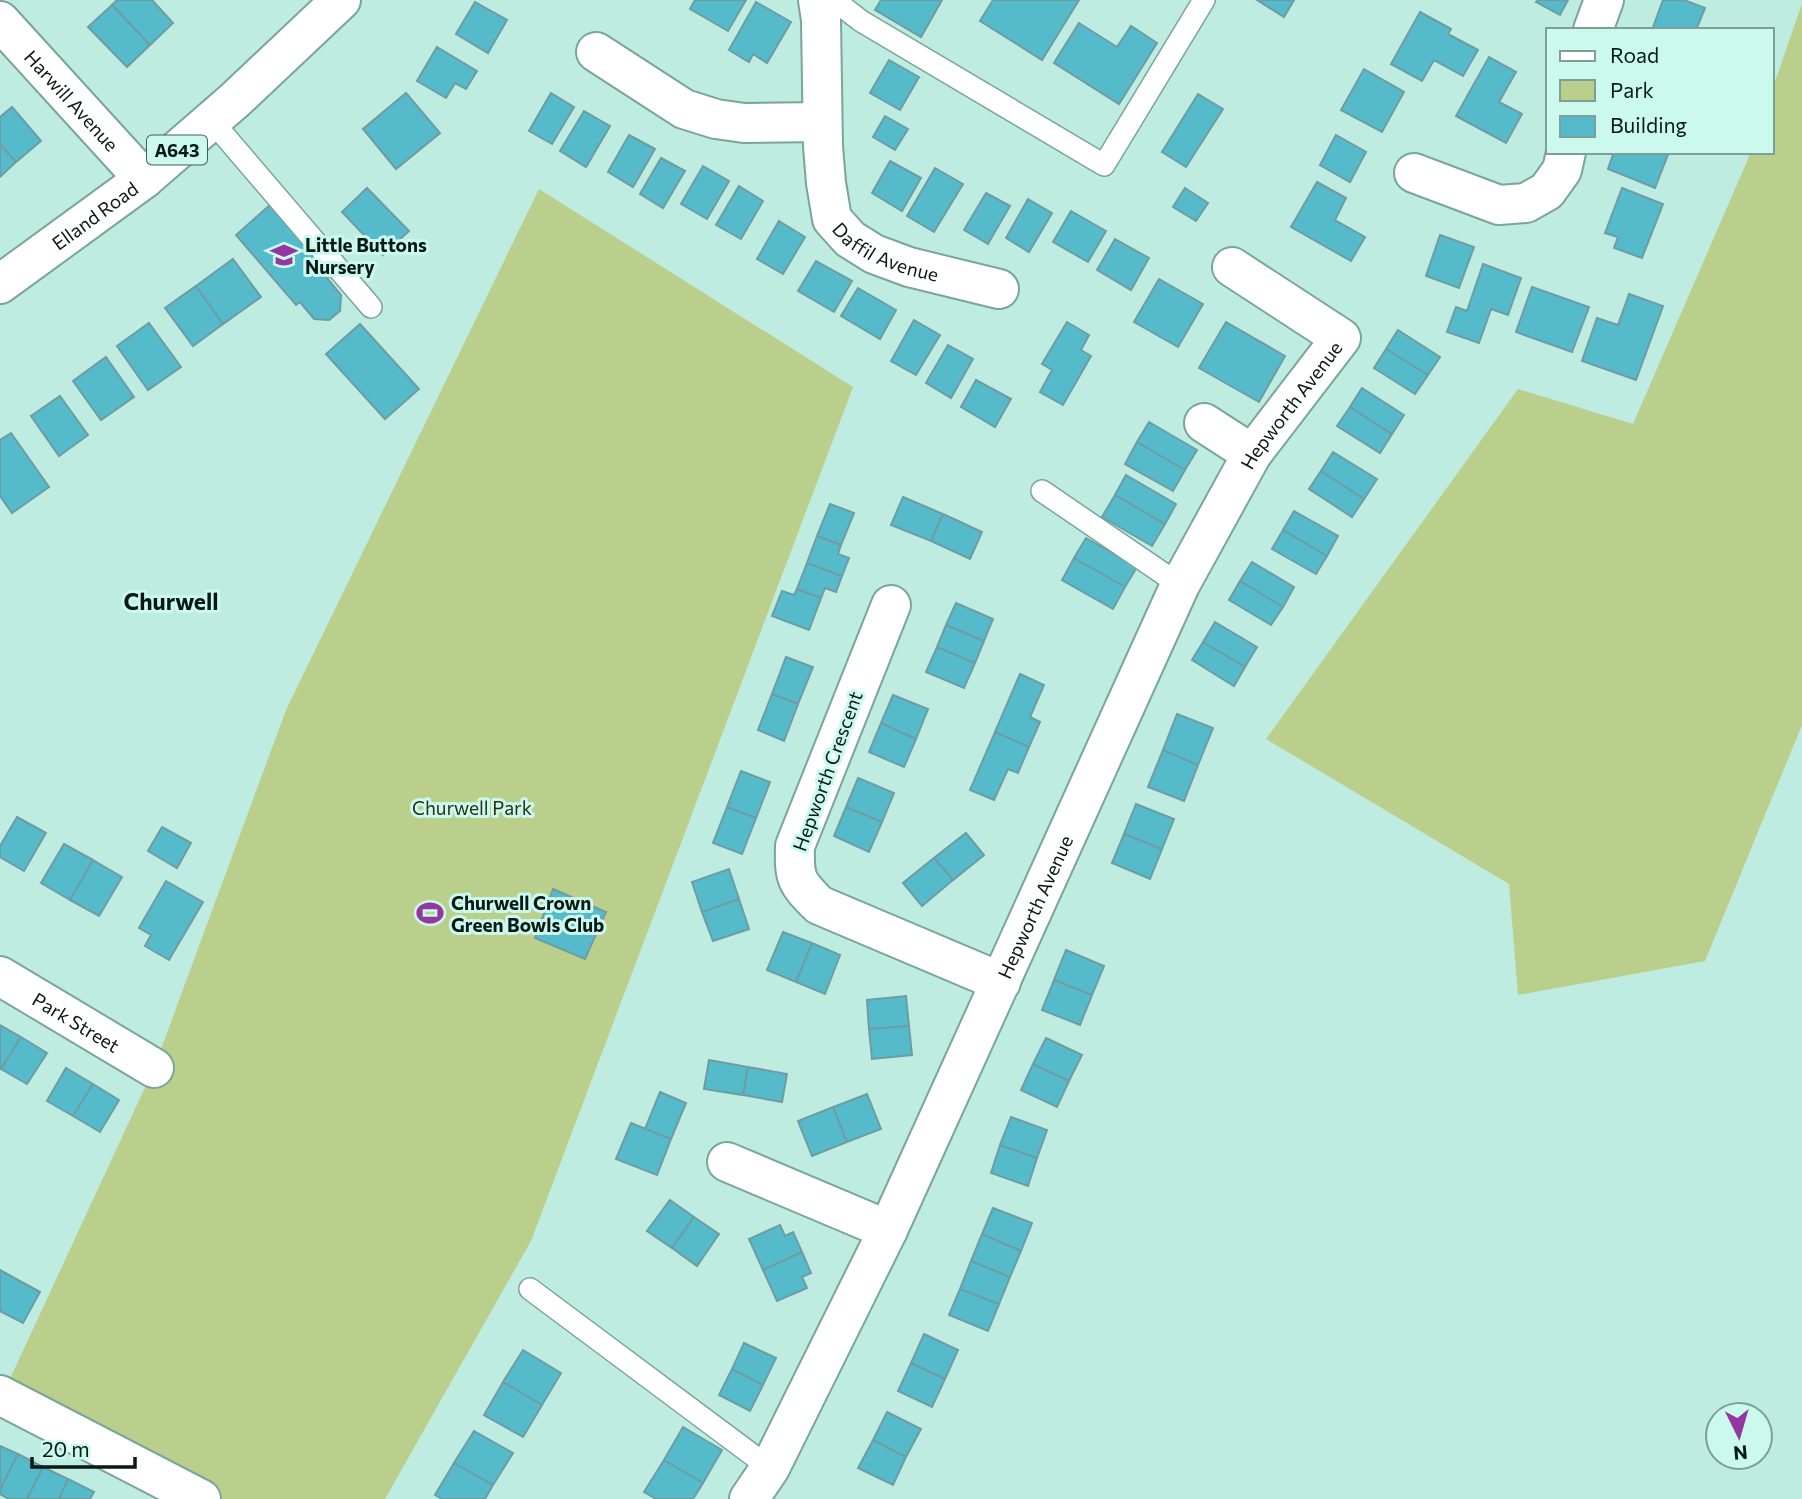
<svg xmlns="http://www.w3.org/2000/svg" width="1802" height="1499" viewBox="0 0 1802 1499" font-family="Commissioner,sans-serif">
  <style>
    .green { fill: #bbcf8c }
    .building { fill: #55bbca; stroke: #6e9ca3; stroke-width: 2 }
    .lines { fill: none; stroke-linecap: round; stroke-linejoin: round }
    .service-casing { stroke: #79a59b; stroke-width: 24 }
    .minor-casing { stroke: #79a59b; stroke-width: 42 }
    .primary-casing { stroke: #79a59b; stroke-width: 42 }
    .service { stroke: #fff; stroke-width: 21 }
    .minor { stroke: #fff; stroke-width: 38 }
    .primary { stroke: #fff; stroke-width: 38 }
    .labels { text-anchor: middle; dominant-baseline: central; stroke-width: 6; stroke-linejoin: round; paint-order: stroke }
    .shield { fill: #cbf9ee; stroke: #425c57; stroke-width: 2 }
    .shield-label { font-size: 18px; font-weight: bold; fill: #081916 }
    .street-label { font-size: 19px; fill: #081916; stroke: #cbf9ee }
    .poi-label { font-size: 19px; font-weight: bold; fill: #081916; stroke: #cbf9ee; text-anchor: start }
    .park-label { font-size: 19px; fill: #283012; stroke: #cbf9ee }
    .quarter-label { font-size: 23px; font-weight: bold; fill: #081916; stroke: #cbf9ee }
  </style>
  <rect width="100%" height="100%" fill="#beece1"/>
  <path class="green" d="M1802,4v721l-97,236 -187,34 -9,-111 -243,-145 252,-350 115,35 118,-272h21v-62z
    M539,189l314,198 -322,854 -146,258h-184l-199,-103 152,-328 132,-358z"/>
  <path class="building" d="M117,0h35l21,23 -23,22 -38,-40z
    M695,0h51l-18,31 -38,-22z
    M881,0h61l-21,37 -46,-27z
    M993,0h86l-37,60 -62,-39z
    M1257,0h37l-10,17z
    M1538,0h30l-8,15 -24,-13z
    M1663,0h21l21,8 -9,22h-44z
    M475,2l32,18 -19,33 -32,-19z
    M756,2l35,20 -24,41 -14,-9 -4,8 -20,-12z
    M112,5l38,40 -23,22 -39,-40z
    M1420,12l31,17 -3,5 30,16 -15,26 -29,-16 -12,21 -31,-17z
    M1079,23l38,24 14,-21 26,17 -38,61 -65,-41z
    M437,47l40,24 -11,18 -11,-6 -9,15 -29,-17z
    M1489,57l27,15 -17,30 23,12 -16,29 -50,-27z
    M889,60l30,17 -19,33 -30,-17z
    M1364,69l40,23 -22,40 -41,-22z
    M406,93l34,40 -44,36 -33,-40z
    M551,93l23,14 -22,37 -23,-13z
    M1198,94l25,15 -37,58 -24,-15z
    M12,107l29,34 -25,21 -16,-18v-27z
    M584,111l26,15 -24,41 -26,-16z
    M885,116l23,13 -13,21 -22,-13z
    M629,135l26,14 -22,38 -25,-15z
    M1336,135l30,17 -16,30 -30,-17z
    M0,144l16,18 -16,15z
    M1614,152h55l-14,36 -47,-19z
    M661,158l24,13 -22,37 -23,-14z
    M890,161l31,17 -19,33 -30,-18z
    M703,166l26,15 -22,38 -26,-15z
    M935,168l28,16 -29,48 -27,-16z
    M1317,182l29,16 -11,22 30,17 -14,24 -60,-34z
    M739,186l24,15 -22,38 -25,-14z
    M367,188l42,43 -26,24 -41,-43z
    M1185,188l23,15 -12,18 -23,-14z
    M1622,188l41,16 -21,54 -28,-10 4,-11 -13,-4z
    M986,193l24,13 -22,38 -24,-14z
    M1028,199l24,14 -23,39 -23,-14z
    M271,204l60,71 -4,3 14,17 -1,16 -11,9 -15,-1 -14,-17 -4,3 -60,-70z
    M1071,211l35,20 -18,31 -35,-20z
    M779,221l26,16 -22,37 -26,-15z
    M1440,235l34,12 -15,41 -33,-12z
    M1115,239l34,19 -18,32 -34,-20z
    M233,259l28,38 -38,27 -27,-38z
    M816,261l36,20 -18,31 -36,-21z
    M1483,264l38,14 -13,37 -17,-6 -12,34 -32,-11 9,-25 11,4z
    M1159,279l44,25 -25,43 -44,-25z
    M196,286l27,38 -30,22 -28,-38z
    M1532,287l57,20 -17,45 -56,-20z
    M858,288l38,22 -16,29 -39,-23z
    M1629,294l34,12 -27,74 -54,-19 15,-43 21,7z
    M914,320l26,15 -24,40 -25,-14z
    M1067,322l22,13 -8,15 10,6 -28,49 -23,-13 12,-22 -10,-6z
    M1226,322l59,34 -26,46 -60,-34z
    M149,323l32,44 -33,23 -31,-44z
    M360,324l59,65 -34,30 -59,-65z
    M1398,330l42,27 -12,18 -42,-26z
    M948,345l25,14 -22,39 -25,-15z
    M1386,349l42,26 -13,19 -41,-26z
    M106,357l28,40 -33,23 -28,-39z
    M976,380l35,19 -16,28 -34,-20z
    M1362,388l42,27 -12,19 -42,-27z
    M60,396l28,39 -29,21 -28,-40z
    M1350,407l42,27 -12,19 -43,-27z
    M1149,422l48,28 -12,20 -48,-28z
    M11,433l38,54 -37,26 -12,-17v-56z
    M1137,442l48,28 -12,21 -48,-27z
    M1333,452l44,27 -13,20 -43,-28z
    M1321,471l43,28 -12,18 -43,-28z
    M1126,475l50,29 -11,20 -50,-29z
    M1115,495l50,29 -13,22 -50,-29z
    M903,497l40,17 -12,27 -40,-16z
    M830,504l24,9 -13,32 -24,-9z
    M1294,511l44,25 -11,20 -44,-26z
    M943,514l39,18 -12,27 -39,-18z
    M1283,530l44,26 -11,18 -44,-25z
    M817,536l24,9 -3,9 11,4 -7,18 -35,-13z
    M1086,538l51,29 -12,20 -51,-29z
    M1074,558l51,29 -12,22 -51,-29z
    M1252,562l42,25 -11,20 -43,-26z
    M807,563l35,13 -6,16 -11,-4 -4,10 -24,-9z
    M1240,581l43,26 -12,18 -42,-25z
    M797,589l24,9 -12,32 -37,-14 10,-25 12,4z
    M956,603l37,16 -9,22 -38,-16z
    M1215,622l42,25 -12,20 -42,-25z
    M946,625l38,16 -9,22 -38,-16z
    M1203,642l42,25 -11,19 -42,-26z
    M937,647l38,16 -11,25 -38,-16z
    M786,657l27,10 -15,37 -26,-10z
    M1020,674l24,11 -14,32 10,5 -11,25 -34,-15z
    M772,694l26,10 -14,37 -26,-11z
    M893,695l35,14 -12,30 -35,-16z
    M1177,714l36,14 -15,37 -35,-15z
    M881,723l35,16 -12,28 -35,-15z
    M995,732l34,15 -11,26 -10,-4 -14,31 -24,-10z
    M1163,750l35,15 -14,36 -36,-14z
    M741,771l29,11 -14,36 -29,-11z
    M858,778l36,15 -12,29 -36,-15z
    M1136,804l38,15 -12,30 -38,-15z
    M727,807l29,11 -14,36 -29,-11z
    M846,807l36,15 -13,30 -35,-16z
    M17,817l29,16 -22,38 -24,-14v-11z
    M162,827l29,16 -14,25 -29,-17z
    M966,833l18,22 -31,25 -19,-22z
    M1124,834l38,15 -12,30 -38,-16z
    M64,844l29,16 -23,40 -29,-17z
    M934,858l19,22 -31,26 -19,-23z
    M93,860l29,17 -23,39 -29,-16z
    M729,869l10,30 -37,13 -10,-30z
    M166,881l37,21 -34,58 -24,-14 6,-11 -12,-7z
    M553,889l53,23 -21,47 -50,-21z
    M739,899l10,30 -36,12 -11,-29z
    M783,932l29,11 -16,39 -29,-12z
    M812,943l28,12 -15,39 -29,-12z
    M1066,950l38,16 -12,29 -38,-15z
    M1054,980l38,15 -12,30 -38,-15z
    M906,996l3,30 -40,3 -2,-29z
    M0,1025l21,12 -20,32 -1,-1z
    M909,1026l3,29 -40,4 -3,-30z
    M21,1037l26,16 -20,31 -26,-15z
    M1046,1038l36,17 -13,26 -36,-17z
    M709,1060l39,7 -5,28 -39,-6z
    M1033,1064l36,17 -12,26 -36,-17z
    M748,1067l39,7 -5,28 -39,-7z
    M66,1068l27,16 -20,32 -26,-15z
    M93,1084l26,16 -19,32 -27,-16z
    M660,1092l26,11 -15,36 -26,-10z
    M867,1094l14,35 -34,13 -14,-35z
    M833,1107l14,35 -35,14 -14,-35z
    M1011,1117l36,13 -10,28 -37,-13z
    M631,1123l40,16 -14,36 -41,-16z
    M1000,1145l37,13 -9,28 -37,-13z
    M670,1200l24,17 -22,31 -25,-17z
    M993,1208l39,15 -11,28 -39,-17z
    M694,1217l25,17 -22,32 -25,-18z
    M780,1225l5,11 8,-4 9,20 -39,18 -14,-31z
    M982,1234l39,17 -11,26 -39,-16z
    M802,1252l9,21 -9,4 5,11 -30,13 -14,-31z
    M971,1261l39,16 -11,27 -39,-15z
    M0,1270l40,22 -17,31 -23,-12z
    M960,1289l39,15 -11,27 -39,-16z
    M924,1334l34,16 -13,29 -34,-16z
    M744,1343l32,15 -13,27 -31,-16z
    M523,1350l38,23 -19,32 -39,-23z
    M911,1363l34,16 -13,28 -34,-16z
    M732,1369l31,16 -13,26 -31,-16z
    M503,1382l39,23 -19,32 -39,-22z
    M887,1412l34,17 -15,28 -33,-17z
    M683,1427l39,23 -19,33 -39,-23z
    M474,1431l39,22 -20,32 -39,-22z
    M873,1440l33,17 -13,28 -35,-17z
    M0,1446l18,8 -18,36z
    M18,1454l25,13 -16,32h-18l-9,-5v-4z
    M664,1460l39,23 -10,16h-37l-12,-7z
    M454,1463l39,22 -8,14h-43l-7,-4z
    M43,1467l25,12 -9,20h-32z
    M68,1479l26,13 -4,7h-31z"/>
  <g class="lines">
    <g class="service-casing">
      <path id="service" d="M834,0l27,21 243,144 100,-165
        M212,121l159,186
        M1042,491l138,94
        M530,1289l240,179"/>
    </g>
    <g class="minor-casing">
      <g id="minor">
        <path id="s1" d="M818,0l3,20 2,126 3,37 6,36 18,20 24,15 35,13 90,22"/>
        <path id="s2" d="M0,21l144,158"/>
        <path d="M1593,30l11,-30"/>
        <path d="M596,52l88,57 32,10 28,4 78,-1"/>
        <path d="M1414,173l85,32 27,-2 21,-12 15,-21 4,-18"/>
        <path d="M1204,423l48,31"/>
        <path d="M891,605l-96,241c-1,33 1,36 24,59l182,77"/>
        <path id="s3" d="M0,976l154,92"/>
        <path d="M727,1162l161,68"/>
        <path d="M0,1395l201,104"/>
        <path id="s4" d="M749,1499l21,-31 118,-238 292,-645 72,-131 89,-116 -109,-71"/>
      </g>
    </g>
    <g class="primary-casing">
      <g id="primary">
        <path id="s5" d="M0,284l144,-105 91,-79 106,-100"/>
      </g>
    </g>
    <use href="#service" class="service"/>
    <use href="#minor" class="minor"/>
    <use href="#primary" class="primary"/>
  </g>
  <defs>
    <g id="school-bare" transform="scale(2.1)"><path d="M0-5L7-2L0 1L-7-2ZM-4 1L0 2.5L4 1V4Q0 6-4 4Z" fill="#9537a0" stroke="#cbf9ee" stroke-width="2.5" paint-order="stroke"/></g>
    <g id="stadium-bare" transform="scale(2.1)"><path d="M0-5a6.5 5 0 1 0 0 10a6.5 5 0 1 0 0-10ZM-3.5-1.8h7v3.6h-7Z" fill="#9537a0" stroke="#cbf9ee" stroke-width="2.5" paint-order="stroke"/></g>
  </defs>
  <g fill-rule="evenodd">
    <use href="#school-bare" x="284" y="255"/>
    <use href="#stadium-bare" x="430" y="913"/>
  </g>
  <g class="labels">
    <rect class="shield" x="147" y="135.5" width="60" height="29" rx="5"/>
    <g class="shield-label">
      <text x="177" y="150">A643</text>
    </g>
    <g class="street-label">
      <text stroke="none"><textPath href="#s2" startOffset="107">Harwill Avenue</textPath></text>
      <text stroke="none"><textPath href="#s5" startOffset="117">Elland Road</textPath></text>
      <text stroke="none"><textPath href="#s1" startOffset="285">Daffil Avenue</textPath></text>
      <text stroke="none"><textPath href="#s4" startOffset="1223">Hepworth Avenue</textPath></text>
      <text transform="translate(827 771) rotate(-70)">Hepworth Crescent</text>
      <text stroke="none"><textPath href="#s4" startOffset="658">Hepworth Avenue</textPath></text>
      <text stroke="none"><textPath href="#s3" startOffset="89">Park Street</textPath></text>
    </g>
    <g class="poi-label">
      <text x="305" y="244">Little Buttons<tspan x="305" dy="22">Nursery</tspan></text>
      <text x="451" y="902">Churwell Crown<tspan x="451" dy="22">Green Bowls Club</tspan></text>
    </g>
    <g class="park-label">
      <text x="472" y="807">Churwell Park</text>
    </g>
    <g class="quarter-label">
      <text x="171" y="601">Churwell</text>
    </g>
  </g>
  <rect x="1546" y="28" width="228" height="126" fill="#cbf9ee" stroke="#7d9f98" stroke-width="2"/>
  <rect x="1560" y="51" width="35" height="10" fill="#ffffff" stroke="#7d9f98" stroke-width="2"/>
  <text x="1610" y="63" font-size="21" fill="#081916">Road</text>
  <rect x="1560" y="80" width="35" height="21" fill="#bbcf8c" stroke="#7d9f98" stroke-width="2"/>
  <text x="1610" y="98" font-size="21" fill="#081916">Park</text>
  <rect x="1560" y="116" width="35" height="21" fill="#55bbca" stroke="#7d9f98" stroke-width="2"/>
  <text x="1610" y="133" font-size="21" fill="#081916">Building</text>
  <g transform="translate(1739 1436) rotate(175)"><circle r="33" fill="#cbf9ee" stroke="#7d9f98" stroke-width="2"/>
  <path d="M0-5L12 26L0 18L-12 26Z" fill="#9537a0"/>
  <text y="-10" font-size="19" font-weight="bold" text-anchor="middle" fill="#081916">N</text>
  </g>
  <path d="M32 1457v10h103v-10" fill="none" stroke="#081916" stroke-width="3.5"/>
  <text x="42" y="1457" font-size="21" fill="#081916" stroke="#cbf9ee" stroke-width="5" paint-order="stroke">20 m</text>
</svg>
